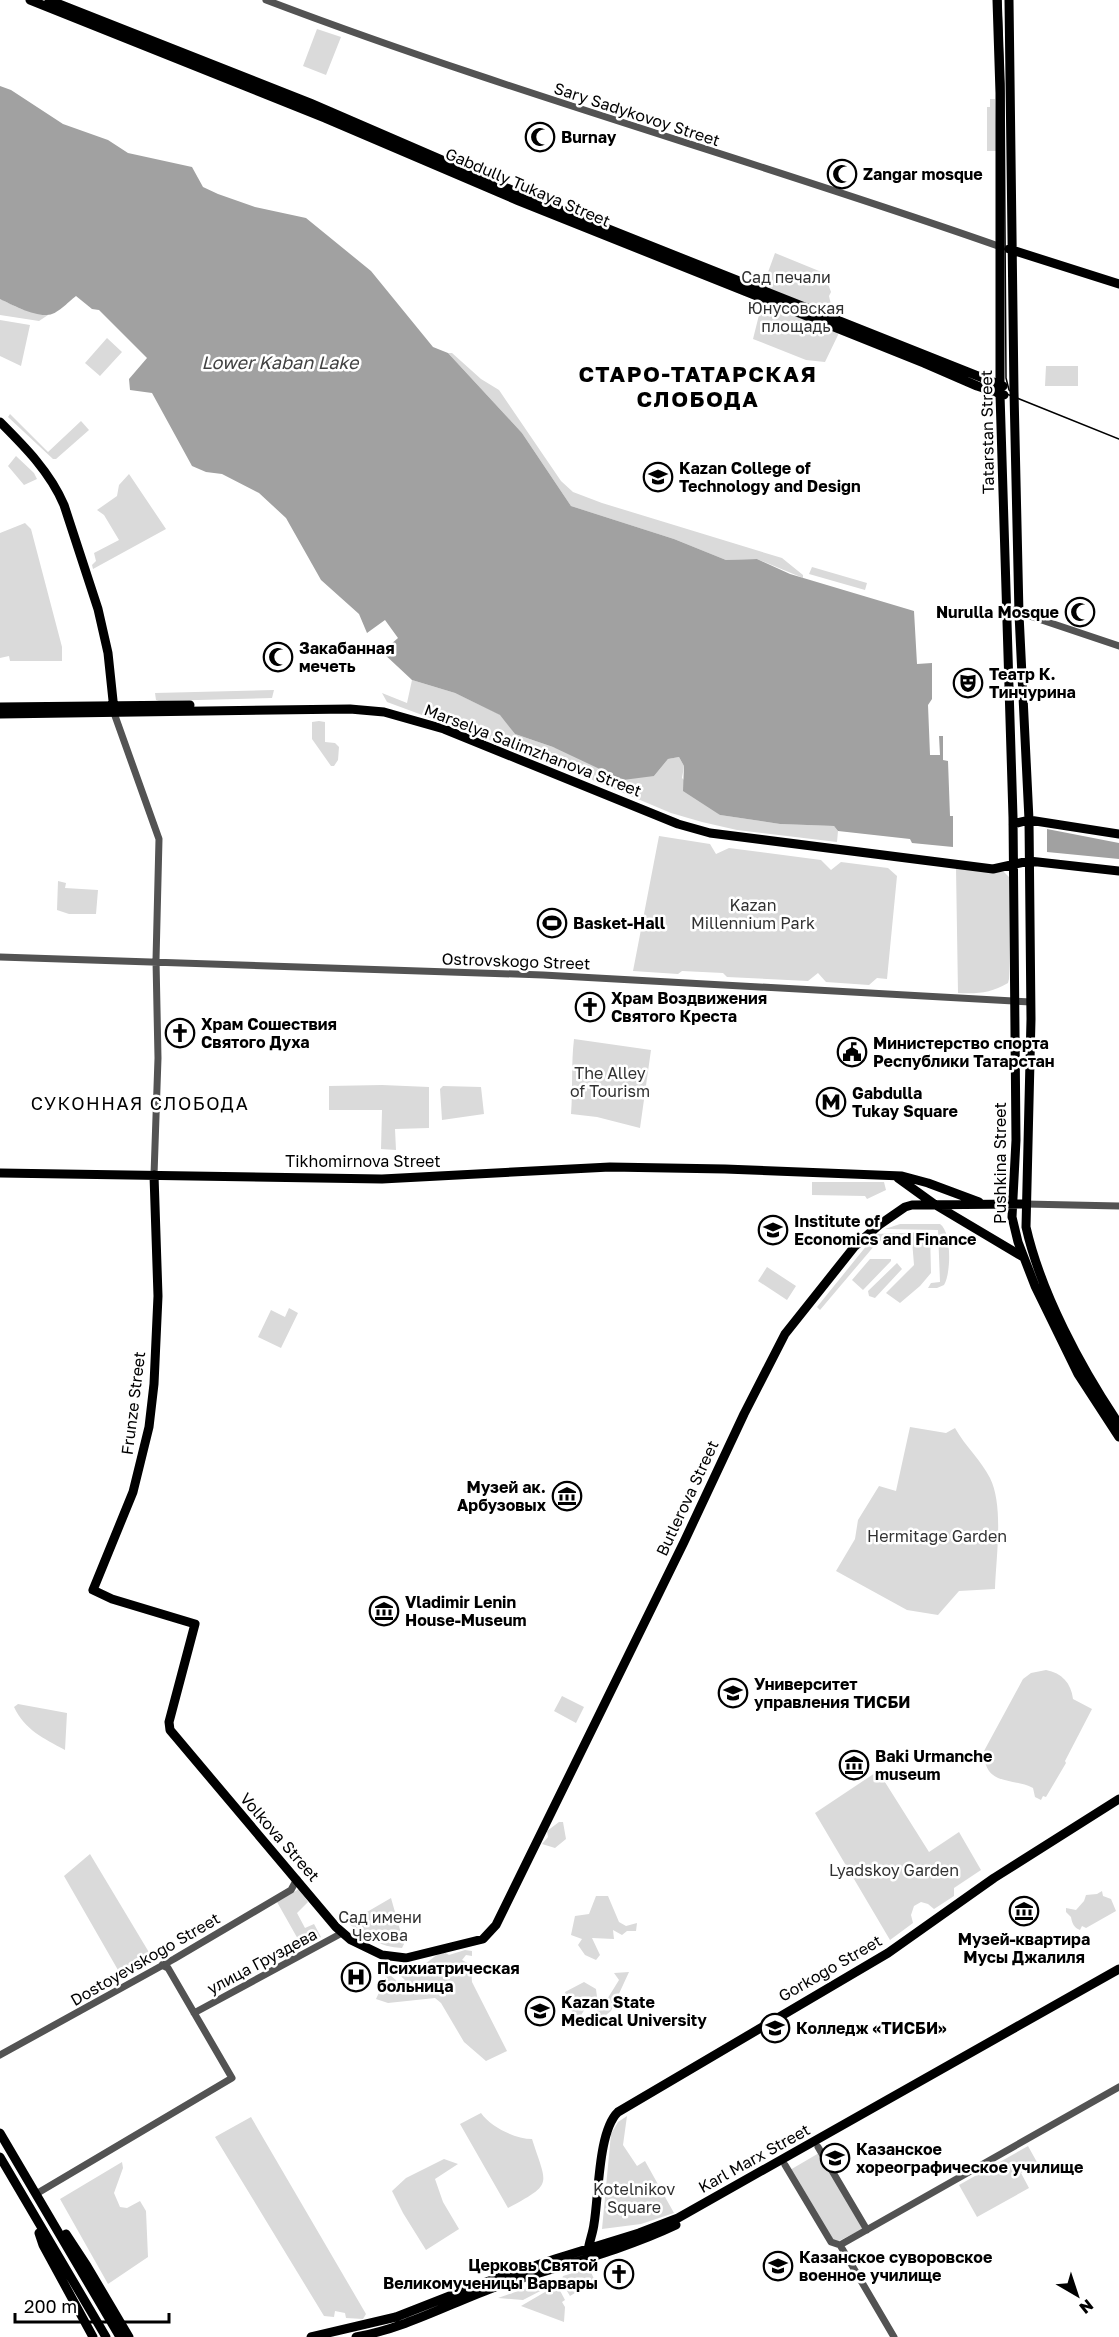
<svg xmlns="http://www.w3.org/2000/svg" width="1119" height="2337" viewBox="0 0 1119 2337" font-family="'Golos Text',sans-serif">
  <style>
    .green { fill: #dadada }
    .water { fill: #a1a1a1 }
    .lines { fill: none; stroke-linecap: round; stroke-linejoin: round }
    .minor { stroke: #535353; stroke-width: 7 }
    .major { stroke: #000; stroke-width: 9 }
    .tram { stroke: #000; stroke-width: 1.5 }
    .labels { text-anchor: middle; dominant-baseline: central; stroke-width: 5; stroke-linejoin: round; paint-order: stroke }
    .street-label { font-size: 16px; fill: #000; stroke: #fff }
    .poi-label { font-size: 16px; font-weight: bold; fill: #000; stroke: #fff; text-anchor: start }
    .park-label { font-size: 16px; fill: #313131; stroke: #fff }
    .water-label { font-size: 18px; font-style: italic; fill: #424242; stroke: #fff }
    .neighbourhood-label { font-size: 18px; letter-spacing: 1.5px; fill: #000; stroke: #fff }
    .district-label { font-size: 22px; font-weight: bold; letter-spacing: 1.5px; fill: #000; stroke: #fff }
  </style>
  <rect width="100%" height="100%" fill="#fff"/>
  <path class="green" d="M317,29l24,8 -15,38 -23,-9z
    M990,99h5l2,52h-10v-44h3z
    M775,253l49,20 7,19 -2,4 9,39 -13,27 -19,-2 -53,-21 13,-52 -3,-1z
    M0,299l21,10 27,6 -9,6 -39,-6z
    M0,320l30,5 -9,41 -21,-10z
    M107,338l15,14 -22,24 -15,-13z
    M448,353h4l29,26 18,11 62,91 12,11 29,11 180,55 21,17v3l-46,-19 -31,1 -52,-21 -103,-33 -49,-73z
    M1046,366h32v20h-33z
    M10,414l38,38 33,-31 8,9 -33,29h-3l-45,-42z
    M16,456l18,17 3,6 -13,6 -16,-19z
    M129,474l37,55 -73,40 -1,-4 4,-4 -2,-8 25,-13 -15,-25 -7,-5 20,-14 2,-11z
    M25,523l6,6 31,118v14h-52l-1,-5 -9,2v-125z
    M812,567l55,16 -2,7 -56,-16z
    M412,680l43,13 46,22 14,19 38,13 101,29 14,-17 11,-2 5,9 -2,12 38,37 60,9 54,2 4,5 -1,11 -100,-12 -35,-8 -31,-9 -114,-48 -170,-63 -5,-9 25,10z
    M274,690l-2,8 -113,3 -3,-1 -1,-7z
    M319,721l6,1v20l10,1 4,4 -1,13 -4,6h-3l-19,-27v-17z
    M659,836l51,8 6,10 13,-6 92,12 10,10 10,-8 47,6 9,8 -10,103 -10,-1 -8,7 -43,-3 -8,-9 -10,8 -81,-4 -4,-4 -41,-2 -4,3 -45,-3z
    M956,868l48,4 5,5v102l-1,4c-17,10 -30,11 -50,10z
    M58,881l8,2 -1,5 33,2 -2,24h-27l-12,-4z
    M574,1039l77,11 -11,78 -43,-11 -26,-3c2,-25 0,-50 3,-75z
    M382,1085l47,2v41l-34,1 1,21 -15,-1 1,-39h-53v-24z
    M443,1086l38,1 3,27 -42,6 -2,-31z
    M812,1182h72l2,8 -19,9 -2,-3 -53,-1z
    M900,1224h40c12,8 11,50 4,61l-7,3h-9l3,-5 9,-1 -2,-52 -53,-1z
    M930,1232l1,41 -11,13 -20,17 -14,-10 28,-28 -2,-25 -31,1 -6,4 -55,65 -3,-3 59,-73z
    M870,1259h21v2l-28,29 -11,-10z
    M897,1263l5,6 -27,29 -6,-2 -1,-5z
    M767,1267l29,19 -9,14 -29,-19z
    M289,1308l9,5 -17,35 -23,-11 13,-27 14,7z
    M910,1427l36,6 9,-5c10,18 26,32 35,50 14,28 6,79 5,111l-36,2 -21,24 -31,-5 -71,-39 19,-32 3,-19 21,-34 17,5z
    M1046,1670c16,3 25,13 27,29l19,10 -27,52 1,2 -20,34 -3,-1 -2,4 -6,-3 -2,-9c-21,-11 -49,-1 -49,-37l39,-72 8,-6z
    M562,1696l22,11 -8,16 -22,-12z
    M18,1704l49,9 -2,37c-22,-12 -40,-20 -51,-43z
    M878,1771l51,81 30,-20 22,38 -27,18v8l-20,13 -6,-5 -7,-2 -7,4 -3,9 2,8 -23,17 -75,-127z
    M559,1822h4l3,17 -11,9 -13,-4 6,-7 -1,-6z
    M90,1854l63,105 -31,18 -58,-101z
    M299,1889l9,13 -11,11 8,15 9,-4 7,13 -18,11 -26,-46z
    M1102,1891l1,5 8,3 5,12 -30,17 -4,-2 -2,4c-6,-2 -8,-7 -9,-13l-5,-5v-4l10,2 8,-9 2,-6 11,-1z
    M596,1896h12l11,26 7,4 11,-3 -1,8h-9l-5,4 -9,-5 1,9 -22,-1 8,17 -4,5 -11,-5 -7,-10 4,-6 -11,-4 4,-19 14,-2z
    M391,1898l13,46 -2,4c-22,-1 -38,-11 -54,-25z
    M465,1950l7,1v5l-6,-1 -4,5 9,5 1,17 35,69 -21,10 -22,-19 -23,-39 -6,-5 -47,5 -12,-4 12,-26 12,11 5,-4 -11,-10 10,-4 17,1 21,-16 7,4z
    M629,1972l-18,39 -10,8 -1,11 -8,-9 6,-13 -9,-6 -12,20 -10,-21 -2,-9 19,-10 12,7 1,8 9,4 13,-21 -5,-7z
    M481,2113c10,14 34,26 51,26 15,47 22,44 -24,69l-48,-84z
    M627,2116l-4,29 14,21 8,-5 29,52 -33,11 -39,5 9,-95 7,-12z
    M251,2117l115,197 -3,5 -17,-1 -1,-5 -10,-2 -1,6 -10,-1 -109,-179z
    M1028,2146l10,18 -17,9 8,15 -52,29 -18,-32z
    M819,2153l43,72v4l-23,12h-5l-44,-71z
    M444,2159l14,5 -23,15 8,23 16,27 -33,21 -23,-37 -11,-22 14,-13z
    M122,2162l1,6 -9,25 6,14 7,1 13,-7 6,10 2,46 -40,27 -48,-85z
    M589,2268l6,13 -25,15 -9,-15 2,-5z
    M553,2279l-1,6 -29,15 -25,-2z
    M557,2285l8,15 -3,2 3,5 -1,15 -43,-16z"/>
  <path class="water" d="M0,86l11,4 52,34 45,16 20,13 64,14 11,20 15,7 37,13 51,11 65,53 62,76 15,6 74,80 49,73 103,33 52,21 31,-1 33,15 124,37 3,53 15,-1v36l-4,6 2,50h10l-1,-19h4v24l5,1 2,55h3v31l-41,-4 -2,-4 -72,-8 -4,-5 -54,-2 -60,-9 -37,-24 1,-25 -5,-9 -11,2 -14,17 -31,4 -70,-33 -38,-13 -15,-19 -45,-22 -43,-13 -30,-28 16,-14 -13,-18 -18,13 -8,-19 -38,-34 -35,-62 -27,-25 -37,-19 -16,-2 -14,-6 -40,-73 -22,-3 -1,-11 18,-21 -48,-48 -7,-1 -16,-13c-8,6 -19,19 -29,19 -13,1 -35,-10 -47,-16z
    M1047,829l72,14v16l-72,-7z"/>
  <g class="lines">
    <path class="minor" d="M266,0c242,92 491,161 735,247
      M1006,608l113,38
      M114,713l45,126 -3,121 2,98 -4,117
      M0,957l543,18 488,27
      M1025,1204l94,2
      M194,2013l148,-80
      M0,2055l174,-96 117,-69 6,-11
      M818,2147l49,83
      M785,2165l46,77 9,3 54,92
      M36,2194l196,-116 -64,-110 -6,-3
      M840,2245l279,-158"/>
    <path class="major" d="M30,0l295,118 194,83 405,162 53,23 27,9
      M49,0l261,103 213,92 480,191
      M997,0l3,93v301l13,423 3,323 -4,77 6,25 17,44 43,88 41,63
      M1009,0l5,392 5,222 10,206 2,199 -5,208c15,66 55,141 93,197
      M1009,249l110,35
      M0,422c25,25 50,50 64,83l34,104 10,44 6,57
      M0,707l190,-2
      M0,714l350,-5 34,3 60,17 234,95 32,9 283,36 36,-8 90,10
      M1013,824l16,-4 90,14
      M0,1173l382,6 228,-12 115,2 177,7 26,7 51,19
      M154,1175l4,121 -4,88 -5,43 -16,65 -40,98 19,9 83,25 -26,98 1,8 166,197 15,13 31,15 24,3 77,-19 13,-14 188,-383 60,-128 41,-80 70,-88 24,-21 26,-18 7,-2 113,-1
      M898,1178l36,26 89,53
      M0,2133l120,204
      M0,2157l106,180
      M39,2233l4,12 50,92
      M66,2234l21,32 42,71
      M588,2251c1,-9 5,-18 6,-27 5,-29 4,-93 24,-112l270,-159 106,-75 125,-79
      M311,2337l85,-20 84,-33 75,-25 84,-26 39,-15 441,-249
      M356,2337c50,-9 95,-34 142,-51 60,-20 121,-34 178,-61"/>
    <path class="tram" d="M38,0l281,113 202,86 598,240
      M1001,0l3,83 2,295 3,12 8,7"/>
  </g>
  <defs>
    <g id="mosque-ring" transform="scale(1.5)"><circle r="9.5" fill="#fff" stroke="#000" stroke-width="1.5"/><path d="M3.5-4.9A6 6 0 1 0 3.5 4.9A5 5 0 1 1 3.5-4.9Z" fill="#000"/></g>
    <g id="university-ring" transform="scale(1.5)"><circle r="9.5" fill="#fff" stroke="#000" stroke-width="1.5"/><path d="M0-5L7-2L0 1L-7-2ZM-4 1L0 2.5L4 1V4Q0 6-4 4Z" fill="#000"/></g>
    <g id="theatre-ring" transform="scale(1.5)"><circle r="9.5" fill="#fff" stroke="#000" stroke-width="1.5"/><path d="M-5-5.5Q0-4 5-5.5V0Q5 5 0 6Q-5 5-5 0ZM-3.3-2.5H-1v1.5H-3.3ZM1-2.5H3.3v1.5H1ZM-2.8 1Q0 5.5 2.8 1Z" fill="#000"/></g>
    <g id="stadium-ring" transform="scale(1.5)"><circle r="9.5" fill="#fff" stroke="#000" stroke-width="1.5"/><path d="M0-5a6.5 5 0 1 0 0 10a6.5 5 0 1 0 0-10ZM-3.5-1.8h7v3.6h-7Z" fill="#000"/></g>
    <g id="church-ring" transform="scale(1.5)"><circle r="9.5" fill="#fff" stroke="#000" stroke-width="1.5"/><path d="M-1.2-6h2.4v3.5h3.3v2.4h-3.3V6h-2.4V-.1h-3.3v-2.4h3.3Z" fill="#000"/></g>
    <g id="civic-ring" transform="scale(1.5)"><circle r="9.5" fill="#fff" stroke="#000" stroke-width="1.5"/><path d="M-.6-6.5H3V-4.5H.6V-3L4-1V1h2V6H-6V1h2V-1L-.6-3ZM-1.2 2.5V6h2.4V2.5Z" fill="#000"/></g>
    <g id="metro-ring" transform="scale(1.5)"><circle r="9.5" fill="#fff" stroke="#000" stroke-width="1.5"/><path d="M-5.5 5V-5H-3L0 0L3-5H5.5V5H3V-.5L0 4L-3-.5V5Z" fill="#000"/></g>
    <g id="museum-ring" transform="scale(1.5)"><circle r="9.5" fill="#fff" stroke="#000" stroke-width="1.5"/><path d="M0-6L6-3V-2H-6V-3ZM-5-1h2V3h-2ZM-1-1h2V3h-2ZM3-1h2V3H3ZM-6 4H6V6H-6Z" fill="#000"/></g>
    <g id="hospital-ring" transform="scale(1.5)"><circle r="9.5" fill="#fff" stroke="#000" stroke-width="1.5"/><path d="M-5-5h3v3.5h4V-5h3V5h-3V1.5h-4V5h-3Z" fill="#000"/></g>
  </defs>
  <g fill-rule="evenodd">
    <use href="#mosque-ring" x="540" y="137"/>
    <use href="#mosque-ring" x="842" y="174"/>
    <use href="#university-ring" x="658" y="477"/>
    <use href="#mosque-ring" x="1080" y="612"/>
    <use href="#mosque-ring" x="278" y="657"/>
    <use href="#theatre-ring" x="968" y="683"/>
    <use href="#stadium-ring" x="552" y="923"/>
    <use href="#church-ring" x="590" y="1007"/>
    <use href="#church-ring" x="180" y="1033"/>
    <use href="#civic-ring" x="852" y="1052"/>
    <use href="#metro-ring" x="831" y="1102"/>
    <use href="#university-ring" x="773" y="1230"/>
    <use href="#museum-ring" x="567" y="1496"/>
    <use href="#museum-ring" x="384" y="1611"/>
    <use href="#university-ring" x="733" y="1693"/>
    <use href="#museum-ring" x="854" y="1765"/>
    <use href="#museum-ring" x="1024" y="1911"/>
    <use href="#hospital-ring" x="356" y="1977"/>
    <use href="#university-ring" x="540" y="2011"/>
    <use href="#university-ring" x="775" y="2028"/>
    <use href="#university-ring" x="835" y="2158"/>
    <use href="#university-ring" x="778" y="2266"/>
    <use href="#church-ring" x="619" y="2274"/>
  </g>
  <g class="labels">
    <g class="street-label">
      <text transform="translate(637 114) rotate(18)">Sary Sadykovoy Street</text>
      <text transform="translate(528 187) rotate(23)">Gabdully Tukaya Street</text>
      <text transform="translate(987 432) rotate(-91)">Tatarstan Street</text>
      <text transform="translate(533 750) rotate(21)">Marselya Salimzhanova Street</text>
      <text transform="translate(516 961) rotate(2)">Ostrovskogo Street</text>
      <text x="363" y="1161">Tikhomirnova Street</text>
      <text transform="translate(1000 1163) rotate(-90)">Pushkina Street</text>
      <text transform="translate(133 1403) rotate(-83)">Frunze Street</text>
      <text transform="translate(687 1498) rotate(-65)">Butlerova Street</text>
      <text transform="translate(280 1837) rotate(49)">Volkova Street</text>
      <text transform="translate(145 1959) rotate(-30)">Dostoyevskogo Street</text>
      <text transform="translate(262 1961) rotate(-28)">улица Груздева</text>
      <text transform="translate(830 1968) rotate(-30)">Gorkogo Street</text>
      <text transform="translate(754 2158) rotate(-29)">Karl Marx Street</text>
    </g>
    <g class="poi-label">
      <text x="561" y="137">Burnay</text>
      <text x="863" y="174">Zangar mosque</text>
      <text x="679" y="468">Kazan College of<tspan x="679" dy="18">Technology and Design</tspan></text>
      <text x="1059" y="612" text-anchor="end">Nurulla Mosque</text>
      <text x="299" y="648">Закабанная<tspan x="299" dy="18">мечеть</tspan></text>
      <text x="989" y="674">Театр К.<tspan x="989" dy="18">Тинчурина</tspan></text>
      <text x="573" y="923">Basket-Hall</text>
      <text x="611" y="998">Храм Воздвижения<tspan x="611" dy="18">Святого Креста</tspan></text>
      <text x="201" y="1024">Храм Сошествия<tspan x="201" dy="18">Святого Духа</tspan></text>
      <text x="873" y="1043">Министерство спорта<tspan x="873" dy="18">Республики Татарстан</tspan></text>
      <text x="852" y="1093">Gabdulla<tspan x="852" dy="18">Tukay Square</tspan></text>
      <text x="794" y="1221">Institute of<tspan x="794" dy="18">Economics and Finance</tspan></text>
      <text x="546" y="1487" text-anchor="end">Музей ак.<tspan x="546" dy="18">Арбузовых</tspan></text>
      <text x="405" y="1602">Vladimir Lenin<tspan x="405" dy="18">House-Museum</tspan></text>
      <text x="754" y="1684">Университет<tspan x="754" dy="18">управления ТИСБИ</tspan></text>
      <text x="875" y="1756">Baki Urmanche<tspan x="875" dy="18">museum</tspan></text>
      <text x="1024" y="1939" text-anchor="middle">Музей-квартира<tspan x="1024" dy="18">Мусы Джалиля</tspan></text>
      <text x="377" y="1968">Психиатрическая<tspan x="377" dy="18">больница</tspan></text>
      <text x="561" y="2002">Kazan State<tspan x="561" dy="18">Medical University</tspan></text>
      <text x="796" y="2028">Колледж «ТИСБИ»</text>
      <text x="856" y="2149">Казанское<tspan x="856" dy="18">хореографическое училище</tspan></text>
      <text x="799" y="2257">Казанское суворовское<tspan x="799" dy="18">военное училище</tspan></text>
      <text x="598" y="2265" text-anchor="end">Церковь Святой<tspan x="598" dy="18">Великомученицы Варвары</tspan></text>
    </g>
    <g class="park-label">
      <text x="786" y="277">Сад печали</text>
      <text x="796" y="308">Юнусовская<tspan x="796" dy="18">площадь</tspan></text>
      <text x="753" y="905">Kazan<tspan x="753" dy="18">Millennium Park</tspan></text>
      <text x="610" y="1073">The Alley<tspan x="610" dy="18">of Tourism</tspan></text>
      <text x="937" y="1536">Hermitage Garden</text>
      <text x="894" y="1870">Lyadskoy Garden</text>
      <text x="380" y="1917">Сад имени<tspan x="380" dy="18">Чехова</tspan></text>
      <text x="634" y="2189">Kotelnikov<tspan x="634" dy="18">Square</tspan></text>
    </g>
    <g class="water-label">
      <text x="280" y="362">Lower Kaban Lake</text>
    </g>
    <g class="neighbourhood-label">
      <text x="140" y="1103">СУКОННАЯ СЛОБОДА</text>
    </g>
    <g class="district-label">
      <text x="698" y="373">СТАРО-ТАТАРСКАЯ<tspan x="698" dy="25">СЛОБОДА</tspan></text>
    </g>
  </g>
  <g transform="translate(1077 2295) rotate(141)" stroke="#ffffff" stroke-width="4.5" paint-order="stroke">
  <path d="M0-4.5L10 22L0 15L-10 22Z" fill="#000000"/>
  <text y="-9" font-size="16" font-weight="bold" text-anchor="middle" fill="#000000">N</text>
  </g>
  <path d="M15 2313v9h154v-9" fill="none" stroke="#000000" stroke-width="3"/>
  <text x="24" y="2313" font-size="18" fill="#000000" stroke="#ffffff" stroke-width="4.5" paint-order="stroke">200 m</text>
</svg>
